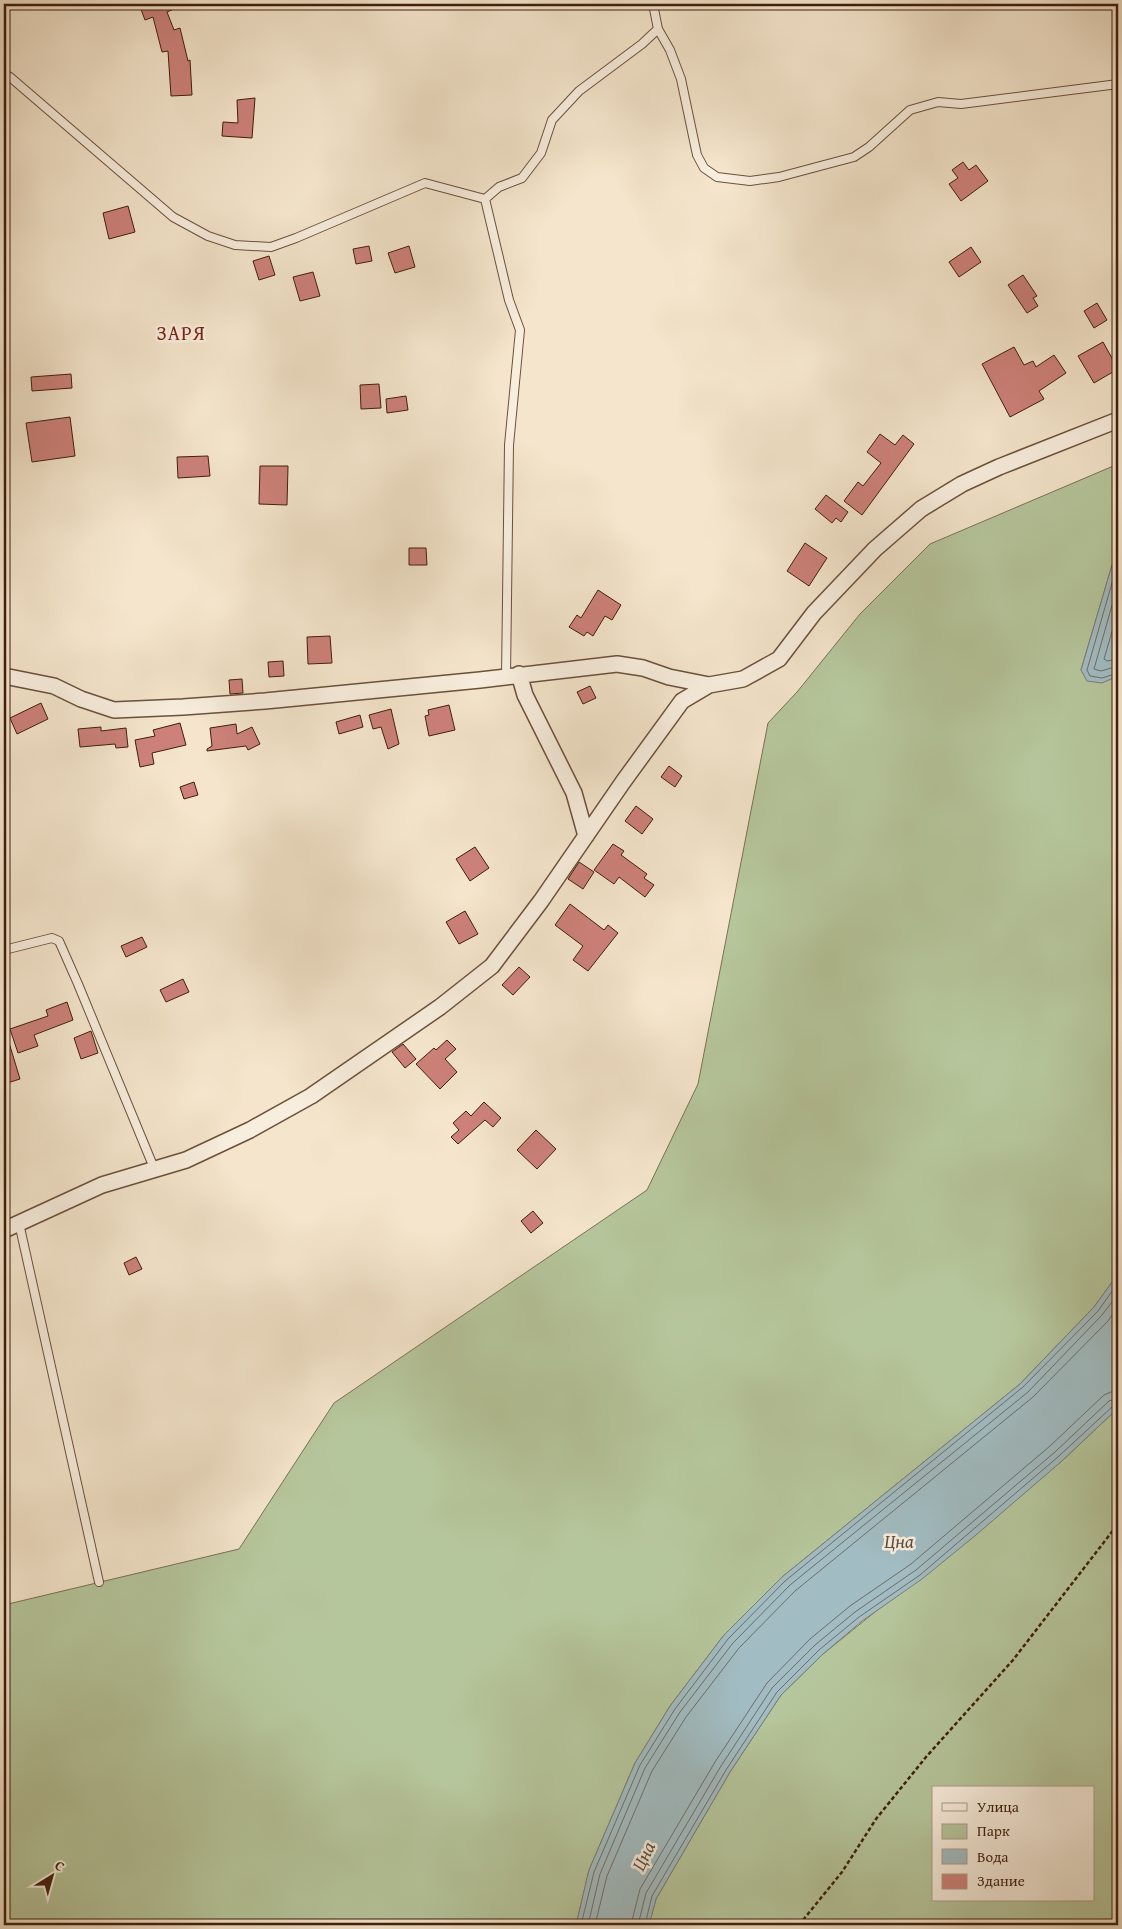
<svg xmlns="http://www.w3.org/2000/svg" width="1122" height="1929" viewBox="0 0 1122 1929" font-family="'Gentium Book Plus',serif">
  <style>
    .green { fill: #b6c69c; stroke: #7a7254; fill-rule: evenodd }
    .water { fill: #a1bcc2; stroke: #7a7d79 }
    .lines { fill: none; stroke-linecap: round; stroke-linejoin: round }
    .shore { stroke: #706d67; stroke-width: 1 }
    .building { fill: #cd817a; stroke: #3f1e0c }
    .service-casing { stroke: #6c503c; stroke-width: 10 }
    .minor-casing { stroke: #6c503c; stroke-width: 18 }
    .path { stroke: #3f1e0c; stroke-width: 2.5; stroke-dasharray: 4 2.5; stroke-linecap: butt }
    .service { stroke: #f8eede; stroke-width: 8 }
    .minor { stroke: #f8eede; stroke-width: 15 }
    .labels { text-anchor: middle; dominant-baseline: central; stroke-width: 5; stroke-linejoin: round; paint-order: stroke }
    .water-label { font-size: 19px; font-style: italic; fill: #5c4d43; stroke: #f8eede }
    .quarter-label { font-size: 20px; letter-spacing: 1px; fill: #7a1f14; stroke: #f8eede }
  </style>
  <rect width="100%" height="100%" fill="#f4e5cc"/>
  <filter id="stains"><feTurbulence type="fractalNoise" baseFrequency=".004" numOctaves="4"/><feColorMatrix values="0 0 0 0 .2 0 0 0 0 .09 0 0 0 0 .02 0 0 0 .5 -.17"/></filter>
  <radialGradient id="worn" r=".72"><stop offset=".6" stop-color="#630" stop-opacity="0"/><stop offset="1" stop-color="#630" stop-opacity=".3"/></radialGradient>
  <path class="green" d="M1118,464v81l-37,125 35,8 2,-2v598l-24,33 -74,77 -238,193 -58,58 -54,71 -35,57 -46,107 -13,55h-572v-320l235,-56 95,-146 313,-213 51,-106 70,-361 29,-31 63,-78 70,-70z
    M1118,1408v517h-469l7,-26 74,-127 51,-77 42,-41 240,-194zM933,1788h160v112h-160z"/>
  <path class="water" d="M1118,545v131l-16,7 -15,-2 -6,-11z
    M1118,1274v134l-55,52 -87,75 -54,44 -60,42 -39,33 -42,41 -51,77 -74,127 -7,26h-73l13,-55 46,-107 35,-57 54,-71 58,-58 238,-193 74,-77z"/>
  <g class="lines">
    <path class="shore" d="M1118,562l-31,108 3,6 12,2 16,-5
      M1118,584l-24,85 7,2 17,-5
      M1118,611l-14,48 3,2 11,-2
      M581,1925l13,-53 46,-107 35,-56 53,-70 57,-58 238,-194 75,-76 20,-28
      M588,1925l12,-51 45,-106 35,-56 53,-69 57,-58 238,-193 74,-77 16,-21
      M595,1925l12,-49 45,-105 34,-54 53,-69 56,-57 238,-194 75,-76 10,-15
      M631,1925l9,-36 75,-127 52,-79 43,-44 40,-33 61,-42 139,-118 54,-51 7,-3 7,-1
      M638,1925l8,-32 75,-127 51,-78 43,-43 40,-33 61,-42 139,-118 54,-51 9,-3
      M645,1925l7,-29 74,-126 51,-78 42,-42 40,-33 61,-42 139,-119 54,-50 5,-2"/>
  </g>
  <path class="building" d="M139,4h46l-18,8 7,18 6,-2 8,33 2,-1 2,35 -21,1 -3,-45 -6,1 -9,-35 -8,3z
    M255,98l-3,40 -30,-2 1,-14 15,1 -1,-23z
    M963,162l6,8 7,-5 12,16 -27,20 -12,-17 9,-6 -6,-8z
    M128,206l7,26 -26,7 -6,-26z
    M369,246l3,15 -16,3 -3,-15z
    M409,246l6,21 -20,6 -7,-20z
    M971,247l10,15 -22,15 -10,-15z
    M269,256l6,19 -16,5 -6,-19z
    M313,272l7,24 -20,5 -7,-24z
    M1023,275l14,21 -4,2 5,8 -11,7 -19,-28z
    M1097,303l10,17 -13,8 -10,-17z
    M1103,342l15,27 -24,14 -16,-27z
    M1014,347l10,18 9,-4 3,6 18,-12 12,18 -27,18 5,8 -34,18 -28,-53z
    M71,374l1,14 -40,3 -1,-14z
    M379,384l2,24 -20,1 -1,-24z
    M406,396l2,14 -21,3 -1,-14z
    M70,417l5,39 -43,6 -6,-39z
    M880,434l15,11 8,-10 11,9 -52,71 -18,-14 14,-19 5,4 18,-23 -14,-11z
    M208,456l2,20 -32,2 -1,-21z
    M260,466h28l-1,39 -28,-1z
    M826,495l22,17 -7,10 -5,-4 -4,5 -17,-14z
    M805,543l22,15 -18,28 -22,-15z
    M409,548h17l1,17h-18z
    M598,590l23,15 -9,15 -7,-4 -12,20 -6,-4 -3,4 -15,-9 8,-12 4,3z
    M330,636l2,27 -24,1 -1,-27z
    M283,661l1,15 -15,1 -1,-15z
    M242,679l1,14 -13,1 -1,-14z
    M590,686l6,12 -13,6 -6,-12z
    M41,703l7,16 -31,15 -7,-16z
    M449,705l6,25 -26,6 -4,-20 4,-1 -1,-5z
    M391,709l8,35 -11,5 -7,-22 -8,2 -4,-14z
    M360,715l3,12 -24,7 -3,-12z
    M180,723l6,22 -34,8 2,11 -14,3 -5,-27 20,-4 -2,-6z
    M236,724l1,10 15,-7 8,17 -12,6 -2,-4 -39,5v-2l5,-3 -2,-18z
    M101,727v4l25,-3 2,19 -12,1 -1,-4 -35,3 -2,-18z
    M669,766l13,10 -7,11 -14,-10z
    M194,782l4,13 -14,4 -4,-12z
    M636,806l17,13 -11,15 -17,-13z
    M613,844l11,7 -3,4 26,19 -3,4 10,7 -9,12 -26,-20 -5,7 -20,-14z
    M475,847l14,21 -19,13 -14,-22z
    M579,862l15,10 -11,17 -15,-10z
    M570,904l34,26 4,-5 10,8 -30,38 -15,-11 10,-14 -28,-21z
    M465,911l13,23 -19,10 -13,-22z
    M142,937l5,10 -21,10 -5,-11z
    M519,967l11,10 -17,18 -11,-10z
    M183,979l6,13 -23,10 -6,-12z
    M67,1002l6,18 -39,15 4,11 -20,7 -8,-24 38,-13 -2,-6z
    M91,1031l7,22 -17,6 -7,-21z
    M7,1036l13,43 -16,5v-47z
    M447,1040l9,9 -11,10 12,13 -17,17 -24,-25 18,-16 2,2z
    M403,1044l13,15 -11,9 -13,-16z
    M484,1102l17,16 -8,9 -8,-7 -27,24 -7,-7 8,-7 -6,-7 13,-12 5,5z
    M536,1130l20,19 -19,20 -20,-19z
    M533,1211l10,12 -12,10 -10,-12z
    M136,1257l6,12 -13,6 -5,-12z"/>
  <g class="lines">
    <g class="service-casing">
      <path id="service" d="M658,29l12,21 11,29 16,76 7,13 13,9 33,4 29,-4 75,-20 15,-10 41,-37 28,-8 23,2 157,-20
        M4,74l6,3 163,140 35,19 27,9 36,2 25,-9 129,-55 60,16
        M485,199l24,101 11,30 -11,115 -3,232
        M485,199l14,-12 23,-9 19,-25 11,-33 27,-29 63,-47 16,-15 -5,-25
        M4,950l48,-12 7,3 19,43 76,184
        M19,1223l80,359"/>
    </g>
    <g class="minor-casing">
      <path id="minor" d="M519,674l6,21 49,98 12,43
        M4,676l50,10 27,13 33,11 69,-3 82,-6 215,-21 137,-16 26,4 26,9 40,8 34,-6 36,-20 35,-46 61,-64 46,-40 41,-25 37,-17 119,-47
        M4,1230l98,-45 84,-25 64,-30 61,-34 129,-89 52,-41 49,-65 82,-119 59,-81 27,-16"/>
    </g>
    <path class="path" d="M799,1925l43,-53 34,-53 50,-62 87,-97 105,-136"/>
    <use href="#service" class="service"/>
    <use href="#minor" class="minor"/>
  </g>
  <g class="labels">
    <g class="water-label">
      <text x="899" y="1541">Цна</text>
      <text transform="translate(643 1856) rotate(-65)">Цна</text>
    </g>
    <g class="quarter-label">
      <text x="181" y="332">ЗАРЯ</text>
    </g>
  </g>
  <rect width="1122" height="1929" fill="none" stroke="#f4e5cc" stroke-width="20"/>
  <rect x="5" y="5" width="1112" height="1919" fill="none" stroke="#3f1e0c" stroke-width="2.5"/>
  <rect x="10" y="10" width="1102" height="1909" fill="none" stroke="#3f1e0c"/>
  <rect x="932" y="1786" width="162" height="115" fill="#f8eede" stroke="#ae9b8a"/>
  <rect x="942" y="1803" width="25" height="8" fill="#f8eede" stroke="#ae9b8a"/>
  <text x="977" y="1812" font-size="15" fill="#3f1e0c">Улица</text>
  <rect x="942" y="1824" width="25" height="15" fill="#b6c69c" stroke="#ae9b8a"/>
  <text x="977" y="1836" font-size="15" fill="#3f1e0c">Парк</text>
  <rect x="942" y="1849" width="25" height="15" fill="#a1bcc2" stroke="#ae9b8a"/>
  <text x="977" y="1862" font-size="15" fill="#3f1e0c">Вода</text>
  <rect x="942" y="1874" width="25" height="15" fill="#cd817a" stroke="#ae9b8a"/>
  <text x="977" y="1886" font-size="15" fill="#3f1e0c">Здание</text>
  <g transform="translate(52 1876) rotate(37)" stroke="#f8eede" stroke-width="4" paint-order="stroke">
  <path d="M0-4L9 19L0 12L-9 19Z" fill="#3f1e0c"/>
  <text y="-8" font-size="14" font-weight="bold" text-anchor="middle" fill="#3f1e0c">С</text>
  </g>
  <rect width="100%" height="100%" filter="url(#stains)"/>
  <rect width="100%" height="100%" fill="url(#worn)"/>
</svg>
